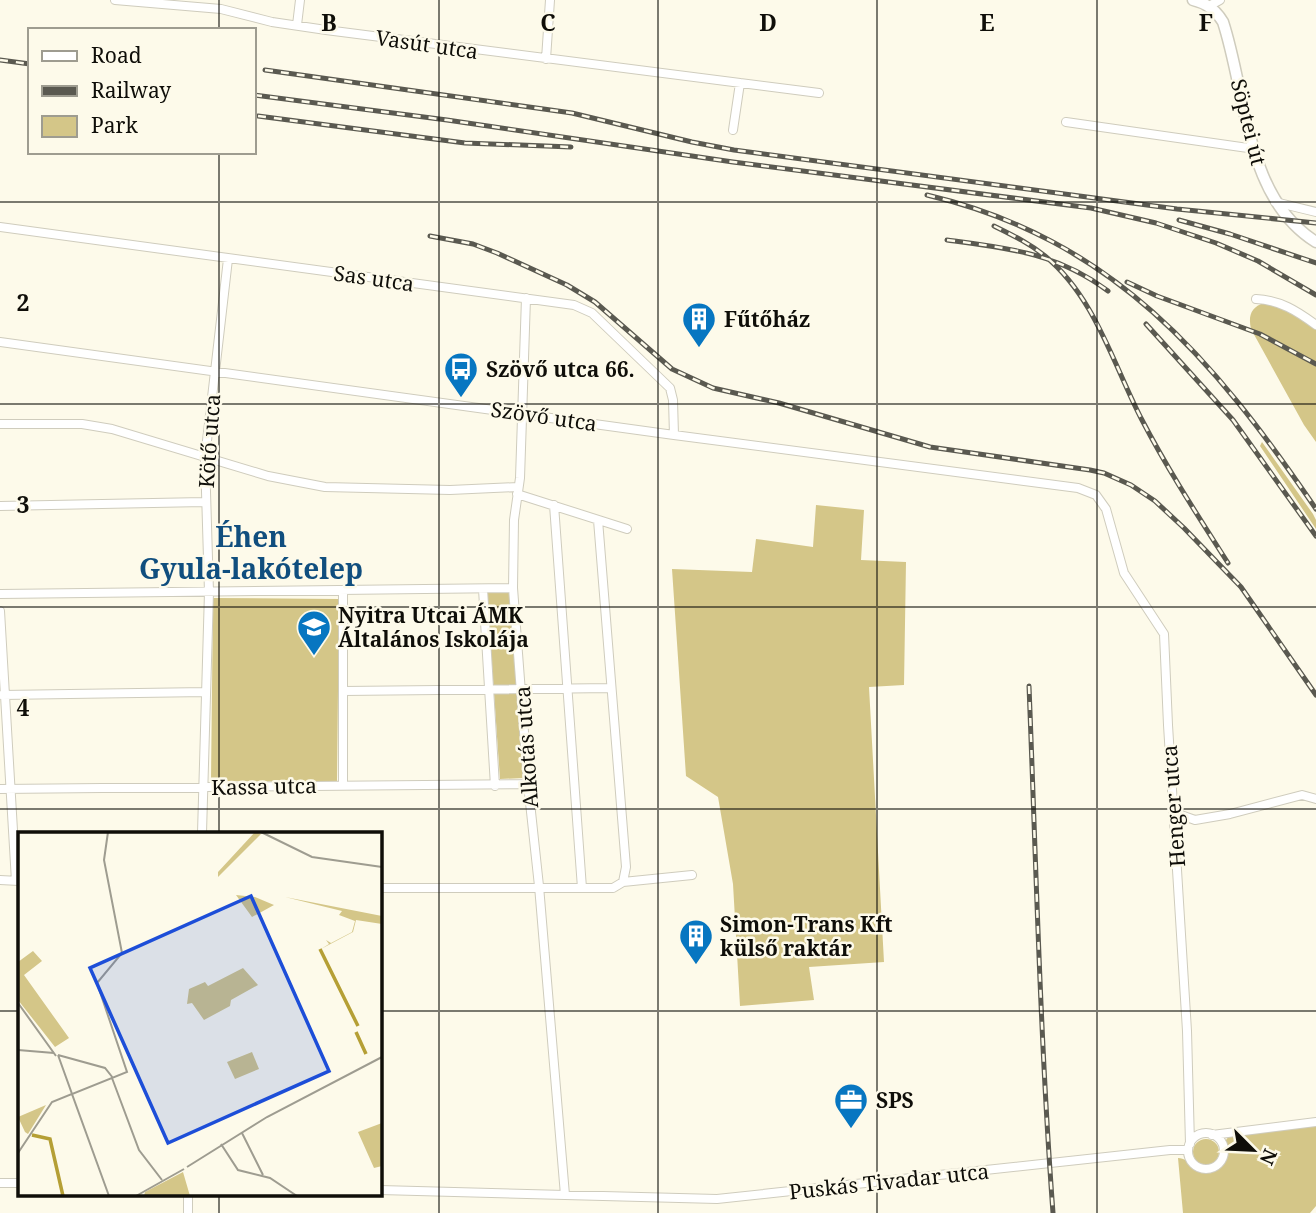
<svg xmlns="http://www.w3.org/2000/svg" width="1316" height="1213" viewBox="0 0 1316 1213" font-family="'Noto Serif',serif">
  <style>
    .green { fill: #d4c688 }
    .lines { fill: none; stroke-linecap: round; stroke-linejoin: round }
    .street-casing { stroke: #cfccbd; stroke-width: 10 }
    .secondary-casing { stroke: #cfccbd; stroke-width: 13 }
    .street { stroke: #fff; stroke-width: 8 }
    .secondary { stroke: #fff; stroke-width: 10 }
    .rail-casing { stroke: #5a5950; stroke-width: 5 }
    .rail { stroke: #fdfaea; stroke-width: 2.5; stroke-dasharray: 8; stroke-linecap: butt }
    .grid { fill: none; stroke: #0f0e09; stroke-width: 2; stroke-opacity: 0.55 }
    .labels { text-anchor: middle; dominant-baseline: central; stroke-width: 5; stroke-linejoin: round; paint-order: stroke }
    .street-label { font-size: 21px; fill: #0f0e09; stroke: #fdfaea }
    .poi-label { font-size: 21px; font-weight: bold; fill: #0f0e09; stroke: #fdfaea; text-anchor: start }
    .district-label { font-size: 28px; font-weight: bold; fill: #104e7e; stroke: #fdfaea }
    .inset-river { fill: none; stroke: #b59f35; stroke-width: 3.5 }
    .inset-road { fill: none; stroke: #9e9c90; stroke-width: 2 }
    .view { fill: #1d4ed8; fill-opacity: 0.15; stroke: #1d4ed8; stroke-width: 3.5 }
    .inset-edge { fill: none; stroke: #0f0e09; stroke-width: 3.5 }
    .grid-label { font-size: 23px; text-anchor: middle; font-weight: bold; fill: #0f0e09; stroke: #fdfaea; stroke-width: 5; stroke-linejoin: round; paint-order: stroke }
  </style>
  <rect width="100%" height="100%" fill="#fdfaea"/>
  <path class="green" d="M1264,303l25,8 27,19v112l-12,-17 -53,-96c-3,-13 0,-22 13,-26z
    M1262,442l51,72 3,6v9l-56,-83z
    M816,505l48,5 -3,50 45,2 -2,123 -35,2 15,275 -75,5 5,33 -74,6 -7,-122 -15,-87 -32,-21 -14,-207 80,3 4,-33 57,8z
    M510,591l14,187 -24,1 -13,-186z
    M213,598l126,1 -2,183 -126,-1z
    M1316,1126v80l-6,7h-127l-5,-55c13,1 17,14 33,13 15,-6 15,-16 15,-31l3,-4z
    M1193 1152a13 13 0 1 1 26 0a13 13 0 1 1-26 0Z"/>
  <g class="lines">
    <g class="street-casing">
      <path id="street" d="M115,0l106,9 51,13 54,8 493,63
        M1209,6l11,-6
        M297,25l3,-25
        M546,59l4,-59
        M1066,122l189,27
        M733,130l7,-47
        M1275,202l41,10
        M0,227l574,78 18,8 78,75 3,12 1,35
        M526,298l-6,180 -6,42 -1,68 15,196 11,102 26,309
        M1256,299c24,1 41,12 60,26
        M0,342l674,93 404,53 18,7 10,14 18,64 40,61 4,91 19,306 3,113
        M0,424h82l30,5 156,47 57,11 125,3 68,-3
        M517,494l110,35
        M554,505l28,383
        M0,506l204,-4
        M598,520l28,347 -3,15
        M483,589l12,197
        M343,590v195
        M0,594l513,-6
        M0,611l16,270
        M343,691l268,-3
        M2,695l204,-3
        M0,789l528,-5
        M1173,805l8,10 14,5 35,-6 72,-19 14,4
        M202,833l7,-241 -4,-134 23,-199
        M0,880l19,1
        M380,888h233l10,-6 69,-7
        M1188 1151a18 18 0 1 1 36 0a18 18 0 1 1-36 0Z
        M1212,1135l104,-13
        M0,1183h19
        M380,1190l337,9 453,-49h18
        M188,1213v-19"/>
    </g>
    <g class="secondary-casing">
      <path id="secondary" d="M1193,0c14,3 23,10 30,22 24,73 22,176 93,220"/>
    </g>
    <use href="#street" class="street"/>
    <use href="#secondary" class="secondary"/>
    <g class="rail-casing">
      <path id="rail" d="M0,60l30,4
        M265,70l307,43 120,29 42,8 443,59 139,14
        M254,95l193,25 286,42 358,46 65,15 60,20 42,18 58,34
        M258,116l207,27 106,4
        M927,195c186,44 286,163 389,314
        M1179,220l51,14 86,29
        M994,226c18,9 35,17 51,30 50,41 68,108 97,164 26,50 56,96 86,143
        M430,236l43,8 24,9 70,32 28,17 77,67 41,19 66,15 151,44 160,23 14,3 27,12 24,16 29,27 57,59 75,108
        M947,240c61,8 110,13 161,51
        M1127,282l30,14 103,38 56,30
        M1146,324l87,96 83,116
        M1029,686c7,176 11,352 24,527"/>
    </g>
    <use href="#rail" class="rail"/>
  </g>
  <path class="grid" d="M219,0v30M439,0v1213M658,0v1213M877,0v1213M1097,0v1213M219,152v681M0,202h1316M0,404h1316M0,607h1316M0,809h1316M0,1011h19M380,1011h936M219,1194v19"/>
  <defs>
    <g id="building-pin" transform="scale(1.75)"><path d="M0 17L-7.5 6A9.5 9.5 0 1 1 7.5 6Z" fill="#0776c1" stroke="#fdfaea"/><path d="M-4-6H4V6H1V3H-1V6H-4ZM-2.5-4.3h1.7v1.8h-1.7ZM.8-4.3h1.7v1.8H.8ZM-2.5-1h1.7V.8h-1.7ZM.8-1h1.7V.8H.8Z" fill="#fff"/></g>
    <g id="bus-pin" transform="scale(1.75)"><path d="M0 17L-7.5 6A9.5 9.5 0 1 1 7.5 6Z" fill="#0776c1" stroke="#fdfaea"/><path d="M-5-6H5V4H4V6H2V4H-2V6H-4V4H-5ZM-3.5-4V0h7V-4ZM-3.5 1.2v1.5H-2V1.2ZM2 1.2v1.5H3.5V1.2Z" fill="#fff"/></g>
    <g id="school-pin" transform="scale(1.75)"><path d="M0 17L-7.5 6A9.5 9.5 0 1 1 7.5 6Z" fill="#0776c1" stroke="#fdfaea"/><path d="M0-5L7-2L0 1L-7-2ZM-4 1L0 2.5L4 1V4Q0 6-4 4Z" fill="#fff"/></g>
    <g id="office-pin" transform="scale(1.75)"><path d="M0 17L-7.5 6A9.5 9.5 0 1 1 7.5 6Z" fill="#0776c1" stroke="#fdfaea"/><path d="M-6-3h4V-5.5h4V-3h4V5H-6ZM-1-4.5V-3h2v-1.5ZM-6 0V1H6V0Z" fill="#fff"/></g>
  </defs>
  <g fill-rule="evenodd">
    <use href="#building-pin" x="699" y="319"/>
    <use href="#bus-pin" x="461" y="369"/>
    <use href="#school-pin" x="314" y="627"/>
    <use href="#building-pin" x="696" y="936"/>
    <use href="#office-pin" x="851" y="1100"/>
  </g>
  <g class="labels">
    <g class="street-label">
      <text transform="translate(427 44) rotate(8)">Vasút utca</text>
      <text transform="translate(1249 122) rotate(76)">Söptei út</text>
      <text transform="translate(374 278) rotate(8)">Sas utca</text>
      <text transform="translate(544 416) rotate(8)">Szövő utca</text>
      <text transform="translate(209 441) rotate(-86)">Kötő utca</text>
      <text transform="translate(526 747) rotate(-94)">Alkotás utca</text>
      <text transform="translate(264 786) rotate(-1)">Kassa utca</text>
      <text transform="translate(1173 806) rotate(-94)">Henger utca</text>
      <text transform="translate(889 1181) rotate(-6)">Puskás Tivadar utca</text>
    </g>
    <g class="poi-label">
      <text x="724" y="319">Fűtőház</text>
      <text x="486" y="369">Szövő utca 66.</text>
      <text x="338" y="615">Nyitra Utcai ÁMK<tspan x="338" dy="24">Általános Iskolája</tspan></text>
      <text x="720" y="924">Simon-Trans Kft<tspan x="720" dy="24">külső raktár</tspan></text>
      <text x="876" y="1100">SPS</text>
    </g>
    <g class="district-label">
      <text x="251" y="536">Éhen<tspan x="251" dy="32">Gyula-lakótelep</tspan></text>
    </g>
  </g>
  <g transform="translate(18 832)">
    <rect width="364" height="364" fill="#fdfaea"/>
    <path d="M237,0l6,2 -43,43v-5zM218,63l19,2 19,8 -22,12zM267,65l97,19v8l-26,-4 -3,12 -32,17 8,-5 -3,-4 5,3 21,-11 3,-11 -16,-6 3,-4zM15,119l9,10 -18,14 45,63 -14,9 -37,-47v-38zM225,136l15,17 -27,15 -1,6 -26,14 -12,-17 -5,1 2,-15 16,-7 3,4zM234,220l7,17 -24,10 -8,-17zM28,273l-18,29 -3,-2 -7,-15zM364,291v43l-8,2 -16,-36zM165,340l7,24h-46l1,-4z" fill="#d4c688"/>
    <path class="inset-river" d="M302,117l38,77M338,200l10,22M14,303l18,4 13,57"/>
    <path class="inset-road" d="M90,0l-4,28 18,93 -25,30 30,89 -55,22 37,102M243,0l51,25 70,10M0,171l38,53M0,218l36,3M40,223l47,13 8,10M94,246l27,72 23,30M224,301l21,42M203,312l17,26 32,8 27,18M0,321l34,-51 20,-8 -14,-39M169,335l80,-50 115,-60M118,364l48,-27"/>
    <path class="view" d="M233,64l78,175 -161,72 -78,-175z"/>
    <rect width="364" height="364" class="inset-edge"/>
  </g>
  <g class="grid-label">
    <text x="329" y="31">B</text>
    <text x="548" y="31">C</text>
    <text x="768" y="31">D</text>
    <text x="987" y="31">E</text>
    <text x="1206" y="31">F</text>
    <text x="23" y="311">2</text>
    <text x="23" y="513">3</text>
    <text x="23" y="716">4</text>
  </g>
  <rect x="28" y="28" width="228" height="126" fill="#fdfaea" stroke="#9e9c90" stroke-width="2"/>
  <rect x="42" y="51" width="35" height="10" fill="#ffffff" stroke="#9e9c90" stroke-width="2"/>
  <text x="91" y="63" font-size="21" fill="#0f0e09">Road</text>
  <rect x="42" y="86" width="35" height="10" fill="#5a5950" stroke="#9e9c90" stroke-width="2"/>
  <text x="91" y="98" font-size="21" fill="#0f0e09">Railway</text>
  <rect x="42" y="116" width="35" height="21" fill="#d4c688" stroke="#9e9c90" stroke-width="2"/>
  <text x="91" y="133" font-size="21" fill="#0f0e09">Park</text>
  <g transform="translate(1253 1150) rotate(114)" stroke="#fdfaea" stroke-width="5" paint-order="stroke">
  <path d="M0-5L12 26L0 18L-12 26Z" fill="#0f0e09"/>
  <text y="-10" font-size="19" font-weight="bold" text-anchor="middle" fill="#0f0e09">N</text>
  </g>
</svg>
